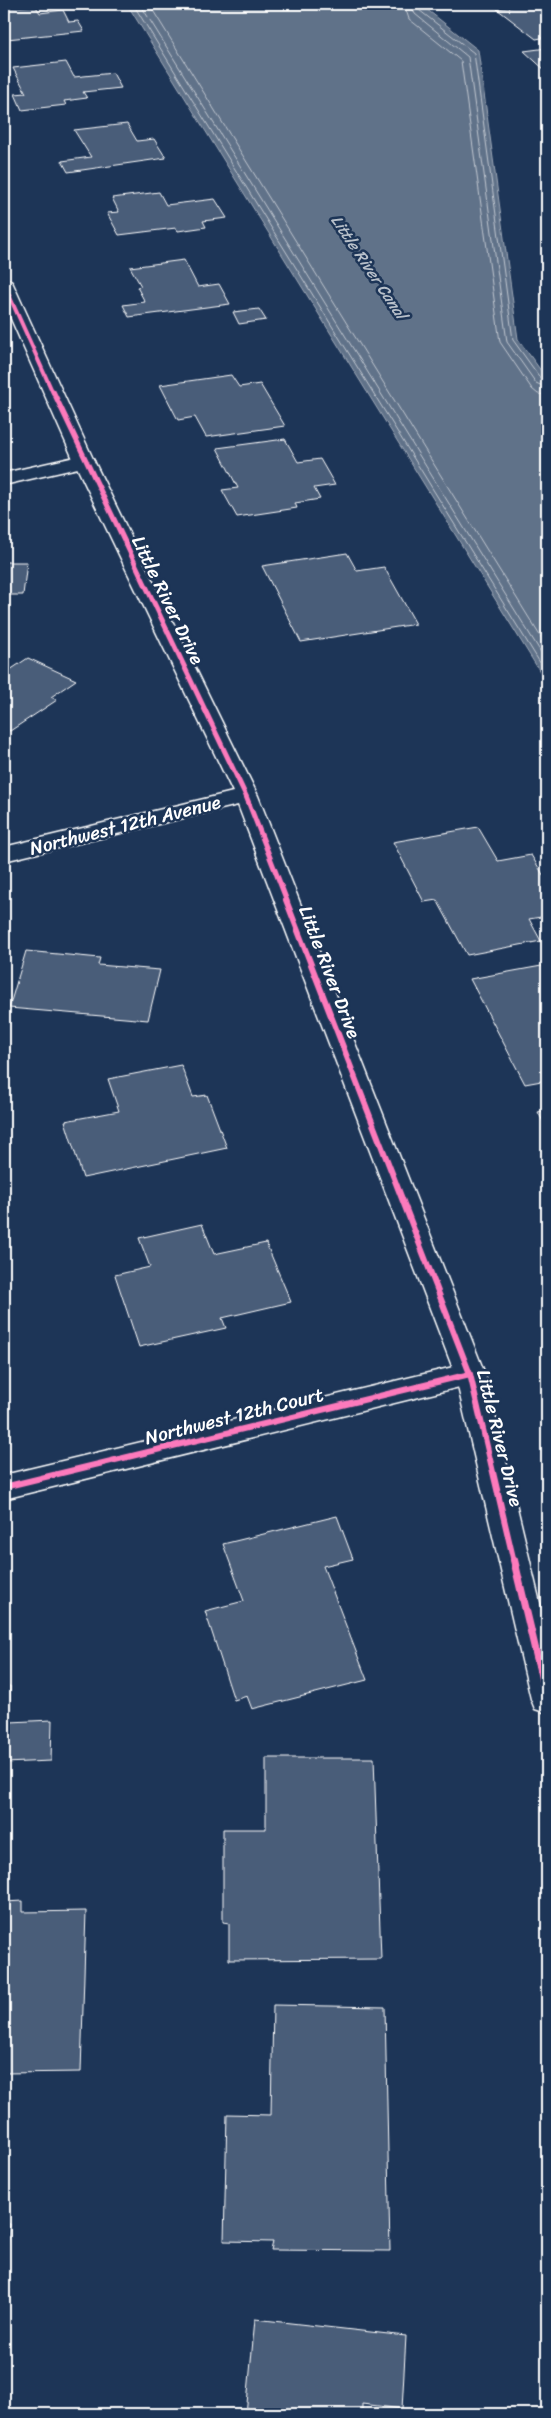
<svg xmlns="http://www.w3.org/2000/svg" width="551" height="2418" viewBox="0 0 551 2418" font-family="Sriracha,sans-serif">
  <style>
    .water { fill: #617289; stroke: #a0aab8 }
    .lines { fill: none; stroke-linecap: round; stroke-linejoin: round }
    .shore { stroke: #c0c7d0; stroke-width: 1 }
    .building { fill: #4a5d79; stroke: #fff }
    .minor-casing { stroke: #fff; stroke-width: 3 }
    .tertiary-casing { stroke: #fff; stroke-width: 3 }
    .minor { fill: #1d3557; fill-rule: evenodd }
    .tertiary { fill: #1d3557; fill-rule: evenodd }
    .cycleway-far3-casing { stroke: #1d3557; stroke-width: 5.5 }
    .cycleway-far2-casing { stroke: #1d3557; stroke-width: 8 }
    .cycleway-far1-casing { stroke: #1d3557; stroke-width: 9 }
    .cycleway-casing { stroke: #1d3557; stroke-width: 11 }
    .cycleway-far3 { stroke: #fd7abc; stroke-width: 4 }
    .cycleway-far2 { stroke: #fd7abc; stroke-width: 5 }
    .cycleway-far1 { stroke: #fd7abc; stroke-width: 6 }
    .cycleway { stroke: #fd7abc; stroke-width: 8 }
    .labels { text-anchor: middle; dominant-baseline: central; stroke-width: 5; stroke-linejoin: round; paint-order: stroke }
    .far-water-label { font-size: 16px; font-style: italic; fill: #b8c0ca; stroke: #1d3557 }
    .street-label { font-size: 19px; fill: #fff; stroke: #1d3557 }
  </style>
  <rect width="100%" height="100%" fill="#1d3557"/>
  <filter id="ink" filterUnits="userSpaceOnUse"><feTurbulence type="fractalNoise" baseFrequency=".02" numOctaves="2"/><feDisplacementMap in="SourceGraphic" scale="10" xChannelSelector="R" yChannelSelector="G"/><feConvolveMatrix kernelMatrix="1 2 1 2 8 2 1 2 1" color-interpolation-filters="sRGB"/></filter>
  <g filter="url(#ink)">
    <path class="water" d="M127,4h293l58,46 40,289 29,40v304z"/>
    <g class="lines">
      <path class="shore" d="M133,4l414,670
        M140,4l407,658
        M149,4l398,643
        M404,4l5,15 52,42 39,281 32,47 6,5 9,1
        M411,4l4,10 53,43 39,285 29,41 11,5
        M417,4l2,6 55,43 39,287 28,39 6,2"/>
    </g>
    <path class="building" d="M529,4h18v33l-11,2 -39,-30z
      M35,5l5,8 23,-3 6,12 9,-1 6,10 -77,8 -3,-5v-26z
      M547,48v24l-23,-21z
      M66,62l8,15 39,-4 8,15 -38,4 4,6 -23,3 2,4 -44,5 -7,-16 11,-1 -13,-25z
      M127,124l10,17 17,-2 12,19 -98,14 -6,-11 29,-4 -17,-27z
      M159,192l7,13 49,-6 12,19 -24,3 3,6 -28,4 -2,-3 -57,7 -12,-22 12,-1 -7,-14z
      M184,260l14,27 21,-3 11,20 -101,13 -6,-12 22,-3 -8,-15 4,-1 -11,-19z
      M259,309l7,11 -27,4 -6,-12z
      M231,375l8,12 21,-3 25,42 -79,11 -11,-20 -17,3 -18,-35z
      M285,439l13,23 22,-3 15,26 -21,3 6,11 -25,4 2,5 -60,9 -15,-27 16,-2 -21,-40z
      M347,553l10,18 27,-4 32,57 -115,18 -39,-76z
      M4,562h23l-4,33h-19z
      M28,658l48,22 -25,17 6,3 -47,31 -6,-3v-54z
      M478,827l20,34 33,-6 16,26v35l-18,3 12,22 -74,14 -30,-55 -13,2 -31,-60z
      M26,951l74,7 -2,7 62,5 -12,50 -139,-12z
      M547,965v115l-22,4 -55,-105z
      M181,1065l12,32 14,-2 20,53 -144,30 -18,-57 54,-10 -11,-32z
      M547,1110v19l-9,-17z
      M202,1224l12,30 52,-11 25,59 -69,16 4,10 -87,19 -24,-72 35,-8 -11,-29z
      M337,1516l16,43 -30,7 44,114 -115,29 -5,-13 -13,4 -29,-89 39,-10 -21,-57z
      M4,1686h6v36l42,-2 -1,41 -47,2z
      M266,1758h108l7,201 -152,1v-37l-6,-1v-93h43z
      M23,1901v11l63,-1 -5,161 -77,1v-171z
      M273,2005l112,2 5,244 -119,-1 2,-8 -49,-1 3,-127 44,1z
      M4,2223l6,1 -6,54z
      M255,2319l151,17 -4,73 -40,-5v10h-116z"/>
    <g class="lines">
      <g class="minor-casing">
        <path id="minor" d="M84,455l7,2 3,4 -3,4 -87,20v-12z
          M470,1363l10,3 5,8 -5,8 -476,117v-24z"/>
      </g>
      <g class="tertiary-casing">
        <path id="tertiary" d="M4,279l6,1 3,4 81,177 164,335 227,578 62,258v81l-12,-4 -4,-10 -76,-325 -217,-569 -234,56v-14l229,-55 -159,-331 -70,-158z"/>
      </g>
      <use href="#minor" class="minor"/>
      <use href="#tertiary" class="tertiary"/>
      <g class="cycleway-far3-casing">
        <path id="cycleway-far3" d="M4,284l49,109"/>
      </g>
      <g class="cycleway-far2-casing">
        <path id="cycleway-far2" d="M53,391l193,405 41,105"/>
      </g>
      <g class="cycleway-far1-casing">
        <path id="cycleway-far1" d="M286,900l184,474 44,188
          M4,1487l466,-113"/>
      </g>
      <g class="cycleway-casing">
        <path id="cycleway" d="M514,1560l33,139"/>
      </g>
      <use href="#cycleway-far3" class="cycleway-far3"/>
      <use href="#cycleway-far2" class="cycleway-far2"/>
      <use href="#cycleway-far1" class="cycleway-far1"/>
      <use href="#cycleway" class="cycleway"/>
    </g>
  </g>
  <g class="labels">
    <g class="far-water-label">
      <text transform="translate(369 267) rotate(56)">Little River Canal</text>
    </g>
    <g class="street-label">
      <text transform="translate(168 600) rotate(64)">Little River Drive</text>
      <text transform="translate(125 825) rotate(-14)">Northwest 12th Avenue</text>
      <text transform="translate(330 972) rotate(69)">Little River Drive</text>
      <text transform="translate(234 1416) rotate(-14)">Northwest 12th Court</text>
      <text transform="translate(500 1438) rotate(76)">Little River Drive</text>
    </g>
  </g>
  <rect width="551" height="2418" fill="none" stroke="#1d3557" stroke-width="20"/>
  <rect x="10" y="10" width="531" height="2398" fill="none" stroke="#fff" stroke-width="2" filter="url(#ink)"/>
</svg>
